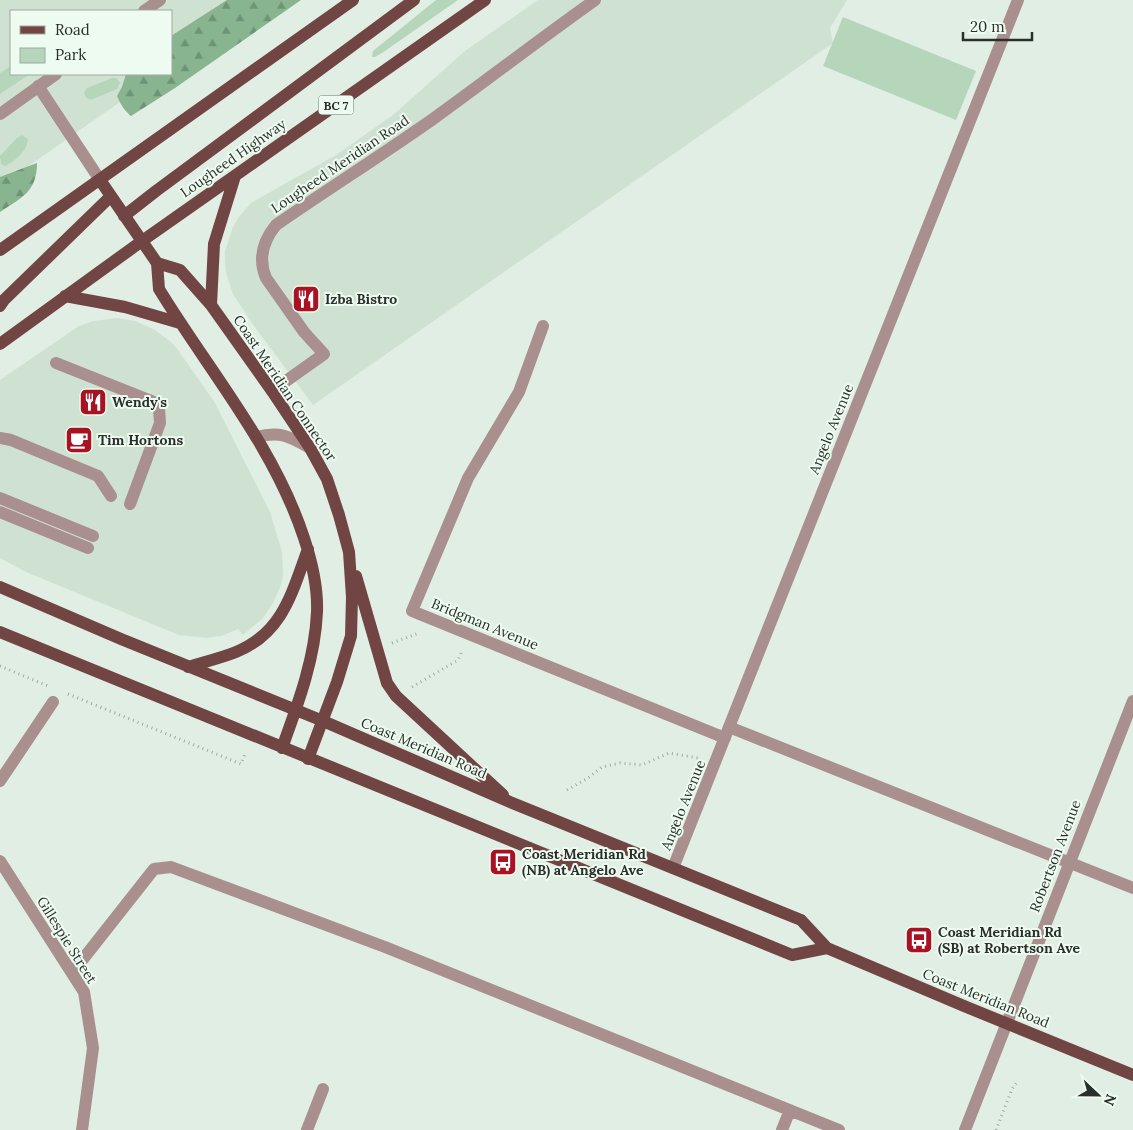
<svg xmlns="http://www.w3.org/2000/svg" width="1133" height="1130" viewBox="0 0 1133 1130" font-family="Lora,serif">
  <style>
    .built { fill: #cfe1d1 }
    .green { fill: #b6d6bb }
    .forest { fill: url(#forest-firs) }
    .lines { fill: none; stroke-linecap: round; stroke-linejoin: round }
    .path { stroke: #a1aba3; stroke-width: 3; stroke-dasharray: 1 4; stroke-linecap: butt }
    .minor { stroke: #a98f8d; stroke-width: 12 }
    .major { stroke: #714543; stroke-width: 12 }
    .labels { text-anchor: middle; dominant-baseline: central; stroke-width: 4; stroke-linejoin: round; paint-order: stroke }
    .shield { fill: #eefbf0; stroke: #656c66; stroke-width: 1 }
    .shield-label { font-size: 12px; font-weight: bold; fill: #2a2f2b }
    .street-label { font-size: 14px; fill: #2a2f2b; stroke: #eefbf0 }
    .poi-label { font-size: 14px; font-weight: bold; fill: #2a2f2b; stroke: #eefbf0; text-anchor: start }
  </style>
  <defs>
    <pattern id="forest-firs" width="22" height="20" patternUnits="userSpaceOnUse" patternTransform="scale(1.25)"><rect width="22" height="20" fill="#88b48f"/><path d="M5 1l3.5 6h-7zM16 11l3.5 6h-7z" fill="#6f9375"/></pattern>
  </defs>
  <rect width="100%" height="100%" fill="#e1eee3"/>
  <path class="built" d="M0,0h265l-94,66v-55h-160v63h149l-160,112z
    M538,0h309l-17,28 3,15 -520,362 -59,-79 -21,-32 -7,-21 -1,-14v-8l8,-24 6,-10 12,-14 85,-48 57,-40 72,-64z
    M117,318l18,3 20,9 16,12 7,8 37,53 55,109 12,40 1,22 -2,11 -8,18 -10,15 -20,17 -5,-6 -17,7 -15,2 -27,-3 -153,-63 -26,-14v-178l79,-54 14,-5z"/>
  <path class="green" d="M436,0h22l-73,51 -10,6h-3l1,-6z
    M843,17l133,54 -20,49 -133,-54z
    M11,66v8h19l-30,20v-21z
    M112,78c4,-1 6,0 8,5l-3,6 -24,10c-4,1 -8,-1 -9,-6l3,-5z
    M22,135l6,4c0,10 -13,23 -23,27l-4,-2 -1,-8 17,-18z"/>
  <path class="forest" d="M227,0h74l-126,88 -44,28c-7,-6 -10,-11 -14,-20l5,-9 4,-13h45v-38z
    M37,163c0,29 -16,35 -37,49v-35z"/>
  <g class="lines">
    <path class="path" d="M392,643l27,-10
      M0,666l48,20
      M412,687l46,-27 4,-9
      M68,694l173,70 4,-10
      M567,790l21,-12 14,-11 18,-4 22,2 27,-12 29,5
      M996,1130l16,-41 5,-7"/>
    <path class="minor" d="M144,11l16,-11
      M38,86l62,94
      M0,114l56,-40
      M543,326l-24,66 -51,86 -56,133 313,127
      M56,363l98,39 5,6 1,15 -30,81
      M272,391l52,-37 -20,-22 -38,-54c-8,-19 -3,-37 10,-53 52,-36 106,-70 157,-106 54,-39 107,-80 162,-119
      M256,437c24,-6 33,-1 54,11
      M0,438l11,2 87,36 13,20
      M0,498l93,38
      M0,512l88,36
      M729,727l404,161
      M0,781l53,-79
      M0,861l84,131 9,56 -11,82
      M673,868l345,-868
      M72,973l82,-104 17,-2 214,80 454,183
      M307,1130l16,-41
      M782,1130l8,-20
      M965,1130l168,-429"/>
    <path class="major" d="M100,180l57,83 2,26c50,82 115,157 145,249 8,24 14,49 13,74 -2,47 -19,92 -35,136
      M124,216l32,-25 258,-191
      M0,250l353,-250
      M157,263l23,7 31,35 61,86 38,57 17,31 12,36 10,37 3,45 -1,39 -14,46 -29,77
      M65,296l60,11 55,16
      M211,305l3,-61 21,-68
      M0,306l4,-6 107,-104
      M0,344l142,-103 343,-241
      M356,576l31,107 9,13 107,99
      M0,587l121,52 202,82 187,81 291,118 26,28 137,58 169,69
      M0,632l792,323 35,-7
      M188,667c16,-5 33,-9 48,-15 47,-19 56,-60 72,-103"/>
  </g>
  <defs>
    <g id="restaurant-square" transform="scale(1.4375)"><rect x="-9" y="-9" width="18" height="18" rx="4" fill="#a81222" stroke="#eefbf0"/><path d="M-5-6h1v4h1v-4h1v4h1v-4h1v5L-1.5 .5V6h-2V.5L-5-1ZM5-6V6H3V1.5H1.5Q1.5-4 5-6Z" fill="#fff"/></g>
    <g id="cafe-square" transform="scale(1.4375)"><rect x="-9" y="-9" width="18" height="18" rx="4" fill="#a81222" stroke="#eefbf0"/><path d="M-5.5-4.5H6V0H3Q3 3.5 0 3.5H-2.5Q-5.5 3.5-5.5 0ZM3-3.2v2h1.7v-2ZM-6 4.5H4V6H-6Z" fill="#fff"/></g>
    <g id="bus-square" transform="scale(1.4375)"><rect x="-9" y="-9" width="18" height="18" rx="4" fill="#a81222" stroke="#eefbf0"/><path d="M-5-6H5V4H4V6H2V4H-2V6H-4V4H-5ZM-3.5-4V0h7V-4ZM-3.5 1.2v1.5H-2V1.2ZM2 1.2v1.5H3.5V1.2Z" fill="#fff"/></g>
  </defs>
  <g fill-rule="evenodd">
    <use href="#restaurant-square" x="306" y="299"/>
    <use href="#restaurant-square" x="93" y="402"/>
    <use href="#cafe-square" x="79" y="440"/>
    <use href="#bus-square" x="503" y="862"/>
    <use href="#bus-square" x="919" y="940"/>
  </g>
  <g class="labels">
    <rect class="shield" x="318.5" y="95.5" width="35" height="19" rx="4"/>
    <g class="shield-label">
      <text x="336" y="105">BC 7</text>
    </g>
    <g class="street-label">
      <text transform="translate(233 158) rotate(-35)">Lougheed Highway</text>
      <text transform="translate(340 164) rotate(-34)">Lougheed Meridian Road</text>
      <text transform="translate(285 388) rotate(56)">Coast Meridian Connector</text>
      <text transform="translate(831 429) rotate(-68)">Angelo Avenue</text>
      <text transform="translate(485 624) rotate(22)">Bridgman Avenue</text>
      <text transform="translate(424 748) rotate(23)">Coast Meridian Road</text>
      <text transform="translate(683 805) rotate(-68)">Angelo Avenue</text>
      <text transform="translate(1055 856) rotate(-69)">Robertson Avenue</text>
      <text transform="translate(67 940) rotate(58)">Gillespie Street</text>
      <text transform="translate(986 998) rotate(22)">Coast Meridian Road</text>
    </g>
    <g class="poi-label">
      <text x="325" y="299">Izba Bistro</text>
      <text x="112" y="402">Wendy's</text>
      <text x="98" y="440">Tim Hortons</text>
      <text x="522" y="854">Coast Meridian Rd<tspan x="522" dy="16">(NB) at Angelo Ave</tspan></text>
      <text x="938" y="932">Coast Meridian Rd<tspan x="938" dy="16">(SB) at Robertson Ave</tspan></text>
    </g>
  </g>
  <rect x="10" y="10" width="162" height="65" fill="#eefbf0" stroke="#a0a9a1"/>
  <rect x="20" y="26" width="25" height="8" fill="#714543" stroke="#a0a9a1"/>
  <text x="55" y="35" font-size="15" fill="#2a2f2b">Road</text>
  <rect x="20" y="48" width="25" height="15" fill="#b6d6bb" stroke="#a0a9a1"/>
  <text x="55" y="60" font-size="15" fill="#2a2f2b">Park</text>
  <g transform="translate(1098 1095) rotate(112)" stroke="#eefbf0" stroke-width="4" paint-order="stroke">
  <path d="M0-4L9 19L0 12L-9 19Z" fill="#2a2f2b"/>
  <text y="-8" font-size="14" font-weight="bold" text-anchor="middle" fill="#2a2f2b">N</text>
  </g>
  <path d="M963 32v8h69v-8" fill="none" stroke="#2a2f2b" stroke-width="2.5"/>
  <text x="970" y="32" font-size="15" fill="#2a2f2b" stroke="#eefbf0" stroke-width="4" paint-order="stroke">20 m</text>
</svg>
